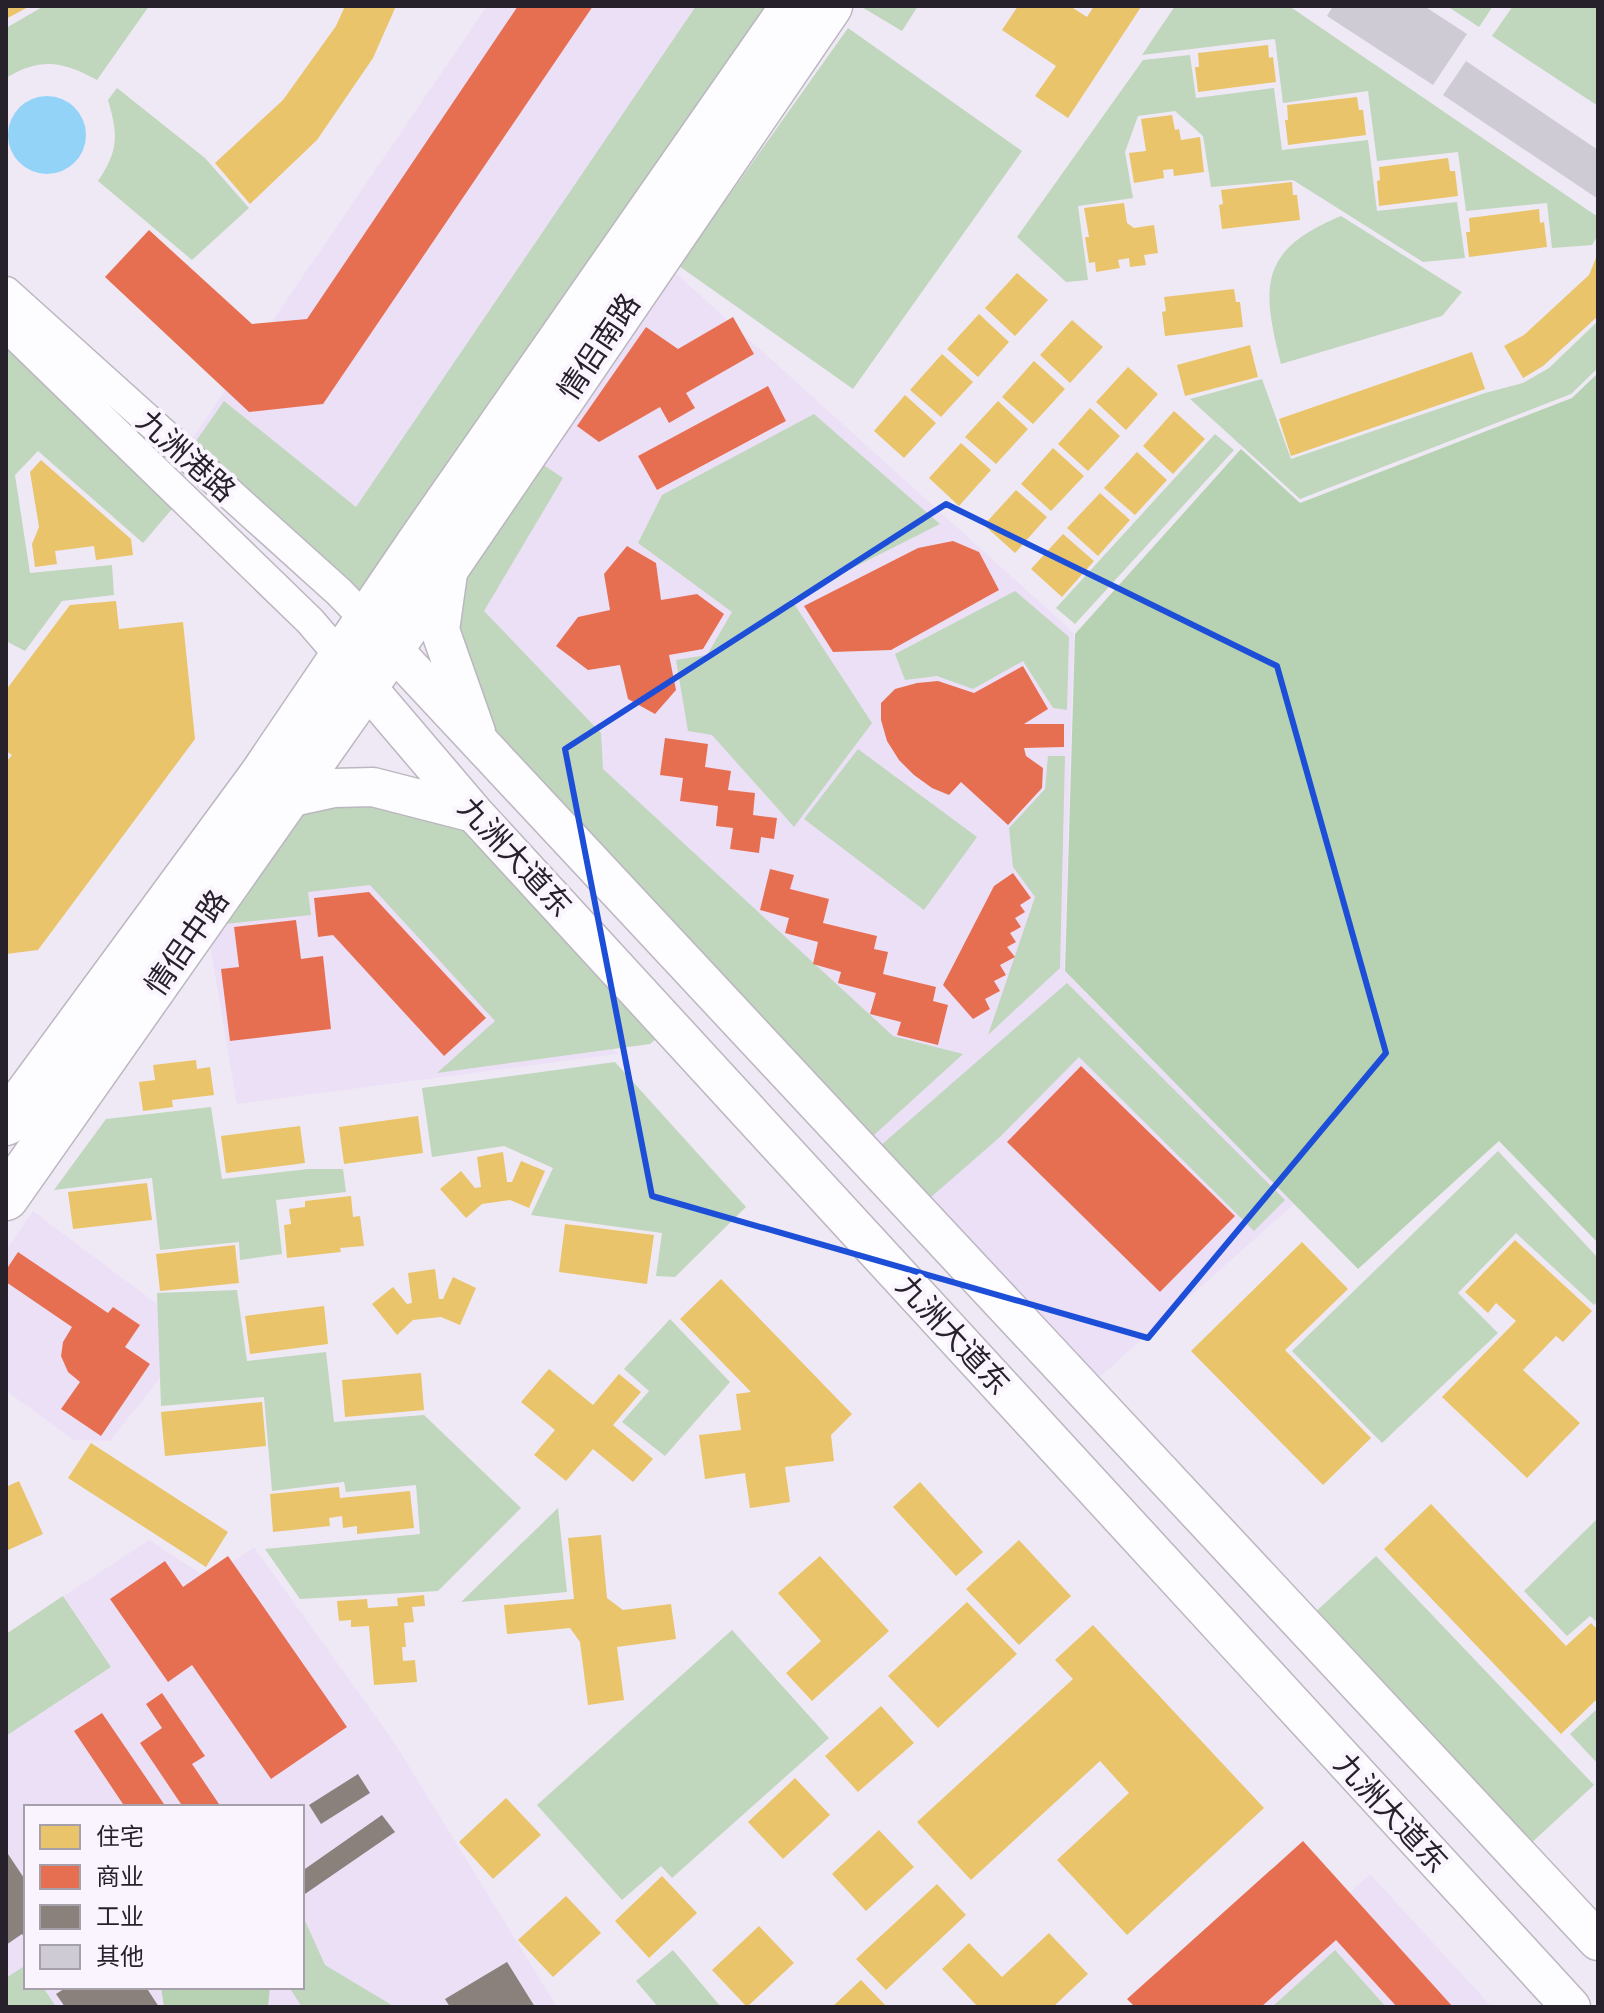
<svg xmlns="http://www.w3.org/2000/svg" width="1604" height="2013" viewBox="0 0 1604 2013" font-family="'PT Sans Narrow','Noto Sans SC',sans-serif">
  <style>
    .built { fill: #ece0f7; fill-rule: evenodd }
    .green { fill: #c0d6bd }
    .forest { fill: #b6d2b2 }
    .water { fill: #94d3f8 }
    .homes { fill: #e9c46a }
    .shops { fill: #e76f51 }
    .industry { fill: #8a817c }
    .building { fill: #cfcbd5 }
    .lines { fill: none; stroke-linecap: round; stroke-linejoin: round }
    .minor-casing { stroke: #bbb6c0; stroke-width: 33 }
    .major-casing { stroke: #bbb6c0; stroke-width: 41 }
    .highway-casing { stroke: #bbb6c0; stroke-width: 47 }
    .minor { stroke: #fdfcfe; stroke-width: 30 }
    .major { stroke: #fdfcfe; stroke-width: 38 }
    .highway { stroke: #fdfcfe; stroke-width: 44 }
    .marked { fill: none; stroke: #1d4ed8; stroke-width: 6; stroke-linejoin: round }
    .labels { text-anchor: middle; dominant-baseline: central; stroke-width: 8; stroke-linejoin: round; paint-order: stroke }
    .street-label { font-size: 30px; fill: #26212a; stroke: #f9f4fd }
  </style>
  <rect width="100%" height="100%" fill="#efe9f5"/>
  <path class="built" d="M487,6h305l-425,614 -184,-168z
    M659,258l415,375 -10,338 230,233 -210,187 -602,-645 -33,-180z
    M284,855l158,14 176,185 -381,50 -27,-158z
    M33,1211l163,122 -86,108 -36,-1 -68,-49v-140z
    M149,1540l60,39 45,-32 140,195 163,265h-551v-271l105,-69 -47,-71zM26,1807h276v180h-276z
    M1370,1874l122,133h-268z"/>
  <path class="green" d="M44,6h105l-52,74c-34,-19 -57,-23 -91,-2v-50z
    M696,6h86l-417,607 -176,-162 35,-50 132,106z
    M860,6h58l-16,25z
    M1175,6h114l309,211v18l-6,10 -40,3 -5,-45 -81,8 -8,-59 -81,9 -9,-70 -85,12 -8,-64 -133,16z
    M1447,6h46l-14,21z
    M1513,6h85v100l-106,-70z
    M848,28l174,123 -169,238 -174,-123z
    M1190,55l6,43 78,-10 8,62 86,-10 9,71 80,-9 8,56 -42,4 -130,-82 -82,7 -8,-51 -28,-25 -37,5 -13,36 8,46 -55,8 10,74 -22,2 -49,-45 126,-177z
    M117,88l88,70 44,50 -57,52 -94,-79c21,-31 20,-46 10,-81z
    M1341,216l121,76 -20,24 -161,48c-20,-78 -22,-114 60,-148z
    M1598,321v47l-27,26 -271,105 -110,-100 72,-20 29,80 194,-66 38,-10 26,-15z
    M6,336l172,166 -35,41 -105,-92 -23,24 15,98 82,-8 2,30 -52,6 -37,50 -19,-10z
    M814,414l126,110 -149,75 81,124 -78,104 -82,-92 -24,-4 -12,-71 31,-5 25,-43 -94,-69 24,-48z
    M1215,434l19,16 -159,174 -19,-16z
    M533,458l30,20 -79,133 117,122 2,36 290,267 70,18 -101,92 -375,-404 -41,-115 11,-61z
    M1015,591l54,46 -2,73 -14,-2 -30,-47 -50,28 -36,-13 -32,4 -10,-26z
    M858,749l119,88 -53,73 -120,-91z
    M1048,756h17l-5,212 -72,67 47,-138 -22,-30 -4,-39 36,-39z
    M329,796l142,26 194,209 -15,13 -213,29 58,-52 -125,-136 -62,7 3,23 -106,11 86,-122z
    M1067,983l218,217 -31,31 -175,-174 -79,80 -78,68 -50,-52z
    M615,1062l131,145 -71,70 -19,-1 6,-43 -131,-18 22,-47 -49,-22 -72,11 -10,-69z
    M211,1107l11,72 86,-10h35l3,23 -70,8 6,54 -42,6 -1,-18 -79,8 -8,-72 -98,12 52,-71z
    M1498,1151l100,107v43l-4,4 -78,-72 -58,60 40,40 -116,110 -90,-92z
    M237,1290l10,71 79,-9 8,70 90,-7 97,93 -83,83 -138,8 -35,-50 155,-15 -4,-49 -70,7 -2,-10 -72,9 -8,-94 -103,9 -4,-113z
    M670,1319l60,63 -65,74 -43,-34 27,-31 -25,-22z
    M558,1508l9,84 -106,10z
    M1598,1518v105l-8,-7 -23,20 -43,-45z
    M1376,1556l218,229 -66,61 -218,-229z
    M63,1596l48,71 -105,69v-102z
    M732,1630l97,108 -157,140 -11,-12 -39,34 -85,-95z
    M1598,1708v56l-28,-30z
    M302,1914l23,51 70,42h-93l-13,-20h13z
    M673,1950l48,57h-63l-22,-26z
    M1335,1950l51,57h-114z
    M26,1965v22h17l13,20h-50v-29z"/>
  <path class="forest" d="M1598,373v870l-99,-102 -141,128 -293,-298 10,-337 166,-185 59,54 272,-105z
    M161,1987h109l-2,20h-104z"/>
  <path class="water" d="M8 135a39 39 0 1 1 78 0a39 39 0 1 1-78 0Z"/>
  <path class="homes" d="M6,6h24l-24,13z
    M345,6h51l-23,52 -56,82 -67,64 -35,-41 68,-63 53,-74z
    M1018,6h52l17,11 7,-11 47,1 -73,111 -33,-22 21,-30 -54,-36z
    M1268,45l1,13 4,-1 3,25 -78,10 -3,-25h4l-1,-14z
    M1357,97l2,13h4l3,25 -78,10 -3,-25h3l-1,-15z
    M1172,115l3,15 4,-1 2,11 19,-3 4,35 -30,4 -1,-7 -10,1 1,8 -30,5 -5,-30 17,-2 -5,-32z
    M1448,158l2,13h5l3,25 -79,10 -2,-25 3,-1 -1,-13z
    M1292,182l1,13h4l3,25 -78,9 -3,-24 4,-1 -2,-14z
    M1124,203l3,20 7,5 20,-3 4,28 -14,2 2,10 -16,2 -1,-9 -11,2 2,8 -24,4 -1,-10 -6,1 -4,-26h4l-5,-29z
    M1539,209l1,14 4,-1 3,25 -78,10 -3,-25h4l-1,-14z
    M1598,253v63l-55,50 -20,12 -19,-32 20,-11 65,-60z
    M1017,273l31,27 -33,36 -30,-28z
    M1234,289l2,13h4l3,25 -78,9 -3,-24 4,-1 -2,-14z
    M979,314l30,28 -31,35 -31,-28z
    M1072,320l31,27 -33,36 -30,-28z
    M1250,345l8,32 -73,19 -8,-31z
    M1472,352l13,37 -194,67 -12,-37z
    M942,354l31,28 -32,35 -31,-27z
    M1034,361l31,28 -32,35 -31,-27z
    M1128,367l30,27 -32,36 -30,-28z
    M905,395l31,28 -32,35 -30,-27z
    M998,401l30,28 -32,35 -31,-27z
    M1090,408l30,28 -32,35 -30,-27z
    M1174,411l31,28 -32,35 -30,-28z
    M961,443l30,27 -32,36 -30,-28z
    M1053,448l31,28 -33,35 -30,-27z
    M1137,452l30,28 -32,35 -31,-27z
    M41,460l90,79 2,16 -37,5 -2,-14 -39,5 2,13 -22,3 -3,-23 7,-17 -9,-55z
    M1016,490l31,27 -32,36 -31,-28z
    M1100,493l30,27 -32,36 -31,-28z
    M1063,534l31,27 -32,36 -31,-28z
    M116,601l3,28 64,-7 12,117 -157,211 -32,4v-192l6,-7 -6,-4v-61l64,-85z
    M196,1060l1,9 13,-2 4,28 -42,5 1,7 -30,4 -4,-29 16,-2 -2,-15z
    M418,1116l5,37 -79,11 -5,-37z
    M300,1126l5,37 -79,10 -5,-37z
    M503,1152l4,30h5l9,-21 24,10 -16,37 -19,-8 -28,4 -16,14 -26,-29 21,-18 14,17 6,-1 -4,-30z
    M147,1183l5,37 -79,9 -5,-37z
    M351,1196l2,21 7,-1 4,30 -24,2 1,4 -54,6 -3,-33 7,-1 -2,-15 16,-2v-6z
    M565,1224l89,11 -7,49 -88,-12z
    M1515,1240l77,71 -29,31 -7,-6 -33,34 57,53 -53,55 -85,-81 74,-76 -20,-18 -8,10 -23,-21z
    M1302,1242l46,47 -63,61 86,88 -48,47 -132,-134z
    M235,1245l4,38 -79,8 -4,-37z
    M435,1269l4,30h4l10,-22 23,11 -16,37 -19,-8 -28,3 -16,15 -25,-31 21,-17 14,17 5,-1 -4,-30z
    M721,1279l131,135 -21,21 3,26 -49,6 5,35 -40,6 -5,-35 -40,6 -6,-44 42,-5 -5,-36 15,-2 -71,-73z
    M324,1306l4,38 -78,10 -5,-38z
    M549,1369l44,36 26,-31 22,18 -28,33 40,34 -20,23 -40,-33 -27,32 -32,-26 21,-25 -34,-28z
    M421,1373l3,37 -79,7 -3,-37z
    M262,1402l4,44 -101,10 -4,-44z
    M91,1443l137,89 -22,35 -138,-89z
    M19,1481l24,53 -37,17v-64z
    M920,1482l63,70 -27,24 -63,-69z
    M339,1487l1,11 70,-7 4,37 -57,6v-8l-14,2 -1,-12 -13,2 1,8 -57,6 -3,-38z
    M1431,1504l135,142 25,-23 7,7v68l-37,36 -177,-185z
    M601,1535l6,63 16,12 48,-6 5,35 -59,8 7,53 -36,5 -8,-63 -10,-14 -63,6 -3,-29 70,-6 -6,-61z
    M1019,1540l52,56 -52,49 -53,-56z
    M820,1556l69,75 -77,70 -26,-28 35,-32 -43,-48z
    M424,1595l1,11 -13,1 2,15 -10,1 2,24h-4l1,14 12,-1 2,22 -43,3 -5,-59 -18,1v-7l-12,1 -2,-20 30,-2 1,9 30,-2 -1,-8z
    M967,1602l50,52 -79,74 -50,-52z
    M1093,1625l171,183 -137,127 -70,-75 72,-67 -29,-32 -129,119 -54,-58 156,-143 -18,-19z
    M881,1706l33,37 -56,49 -33,-36z
    M795,1778l35,37 -47,44 -35,-37z
    M506,1798l35,37 -48,44 -34,-37z
    M879,1830l35,37 -48,44 -34,-37z
    M662,1876l35,37 -48,45 -34,-37z
    M937,1884l29,31 -80,75 -30,-31z
    M566,1896l35,37 -48,44 -35,-37z
    M759,1926l35,37 -47,44 -35,-37z
    M1049,1933l39,41 -35,33h-75l-36,-38 27,-26 33,34z
    M861,1980l26,27h-55z"/>
  <path class="shops" d="M518,6h75l-270,398 -74,8 -144,-135 44,-47 103,94 55,-5z
    M733,317l21,37 -68,39 9,15 -26,15 -9,-16 -61,35 -22,-16 69,-99 32,22z
    M768,386l18,35 -129,69 -19,-34z
    M953,541l26,11 20,38 -108,60 -58,2 -29,-46 114,-58z
    M627,546l29,17 5,37 36,-6 27,20 -21,35 -34,6 7,35 -21,24 -27,-15 -8,-34 -32,5 -32,-24 22,-29 32,-7 -6,-36z
    M1023,666l25,43 -24,15h40v23l-40,1 2,8 17,12 -1,20 -34,37 -47,-43 -12,13 -17,-7 -18,-13 -15,-15 -12,-19 -6,-21v-17l14,-14 22,-6 21,-2 36,12z
    M665,738l43,6 -3,23 26,4 -3,19 27,3 -2,22 24,3 -3,21 -13,-2 -2,16 -29,-4 3,-21 -17,-2 2,-20 -38,-5 3,-23 -23,-3z
    M770,869l24,6 -4,14 39,10 -6,24 54,13 -3,13 14,3 -5,22 53,13 -3,14 15,4 -10,40 -41,-10 4,-13 -31,-8 6,-21 -38,-10 3,-11 -28,-8 5,-22 -33,-9 4,-15 -29,-8z
    M1013,873l18,25 -11,7 5,7 -10,6 6,9 -11,6 6,9 -9,5 8,10 -15,8 6,10 -12,6 6,10 -15,8 5,10 -17,10 -30,-34 51,-99z
    M369,892l117,126 -42,38 -111,-121 -15,2 -4,-39z
    M296,920l5,39 22,-3 8,73 -101,12 -9,-72 18,-2 -5,-40z
    M1081,1066l154,150 -75,76 -153,-150z
    M18,1252l90,61 5,-6 27,18 -15,22 25,17 -49,72 -40,-27 19,-27 -12,-10 -7,-16 2,-14 9,-15 -66,-45v-12z
    M228,1556l119,171 -76,52 -79,-114 -24,17 -58,-83 55,-38 18,26z
    M162,1693l43,63 -13,8 29,43h-38l-43,-64 22,-15 -16,-24z
    M102,1713l64,94h-41l-51,-76z
    M1303,1841l150,166h-56l-61,-67 -75,67h-126l-8,-8z"/>
  <path class="industry" d="M358,1774l12,19 -49,31 -12,-19z
    M382,1815l13,17 -93,64v-25z
    M6,1851l20,30v59l-4,-6 -16,11z
    M507,1962l28,45h-85l-5,-8z
    M67,1987h79l13,20h-94l-9,-13z"/>
  <path class="building" d="M1333,6h91l43,28 -34,51 -106,-69z
    M1466,61l132,89v49l-155,-104z"/>
  <g class="lines">
    <g class="minor-casing">
      <path id="minor" d="M6,292l333,300 28,29
        M6,326l304,295 31,36"/>
    </g>
    <g class="major-casing">
      <path id="major" d="M449,566l-9,64 36,102
        M372,627l1226,1314
        M348,665l126,148 1097,1194
        M288,798l46,-10 39,-1 101,26"/>
    </g>
    <g class="highway-casing">
      <path id="highway" d="M6,1123l255,-347 158,-233 374,-537
        M6,1198l360,-512 464,-680"/>
    </g>
    <use href="#minor" class="minor"/>
    <use href="#major" class="major"/>
    <use href="#highway" class="highway"/>
  </g>
  <path class="marked" d="M946,504l331,162 109,387 -238,285 -496,-142 -87,-447z"/>
  <g class="labels">
    <g class="street-label">
      <text transform="translate(598 346) rotate(-56)">情侣南路</text>
      <text transform="translate(187 455) rotate(42)">九洲港路</text>
      <text transform="translate(516 856) rotate(47)">九洲大道东</text>
      <text transform="translate(186 942) rotate(-55)">情侣中路</text>
      <text transform="translate(954 1334) rotate(47)">九洲大道东</text>
      <text transform="translate(1392 1812) rotate(47)">九洲大道东</text>
    </g>
  </g>
  <rect width="1604" height="2013" fill="none" stroke="#26212a" stroke-width="16"/>
  <rect x="24" y="1805" width="280" height="184" fill="#f9f4fd" stroke="#a5a0a9" stroke-width="2"/>
  <rect x="40" y="1825" width="40" height="24" fill="#e9c46a" stroke="#a5a0a9" stroke-width="2"/>
  <text x="96" y="1845" font-size="24" fill="#26212a">住宅</text>
  <rect x="40" y="1865" width="40" height="24" fill="#e76f51" stroke="#a5a0a9" stroke-width="2"/>
  <text x="96" y="1885" font-size="24" fill="#26212a">商业</text>
  <rect x="40" y="1905" width="40" height="24" fill="#8a817c" stroke="#a5a0a9" stroke-width="2"/>
  <text x="96" y="1925" font-size="24" fill="#26212a">工业</text>
  <rect x="40" y="1945" width="40" height="24" fill="#cfcbd5" stroke="#a5a0a9" stroke-width="2"/>
  <text x="96" y="1965" font-size="24" fill="#26212a">其他</text>
</svg>
